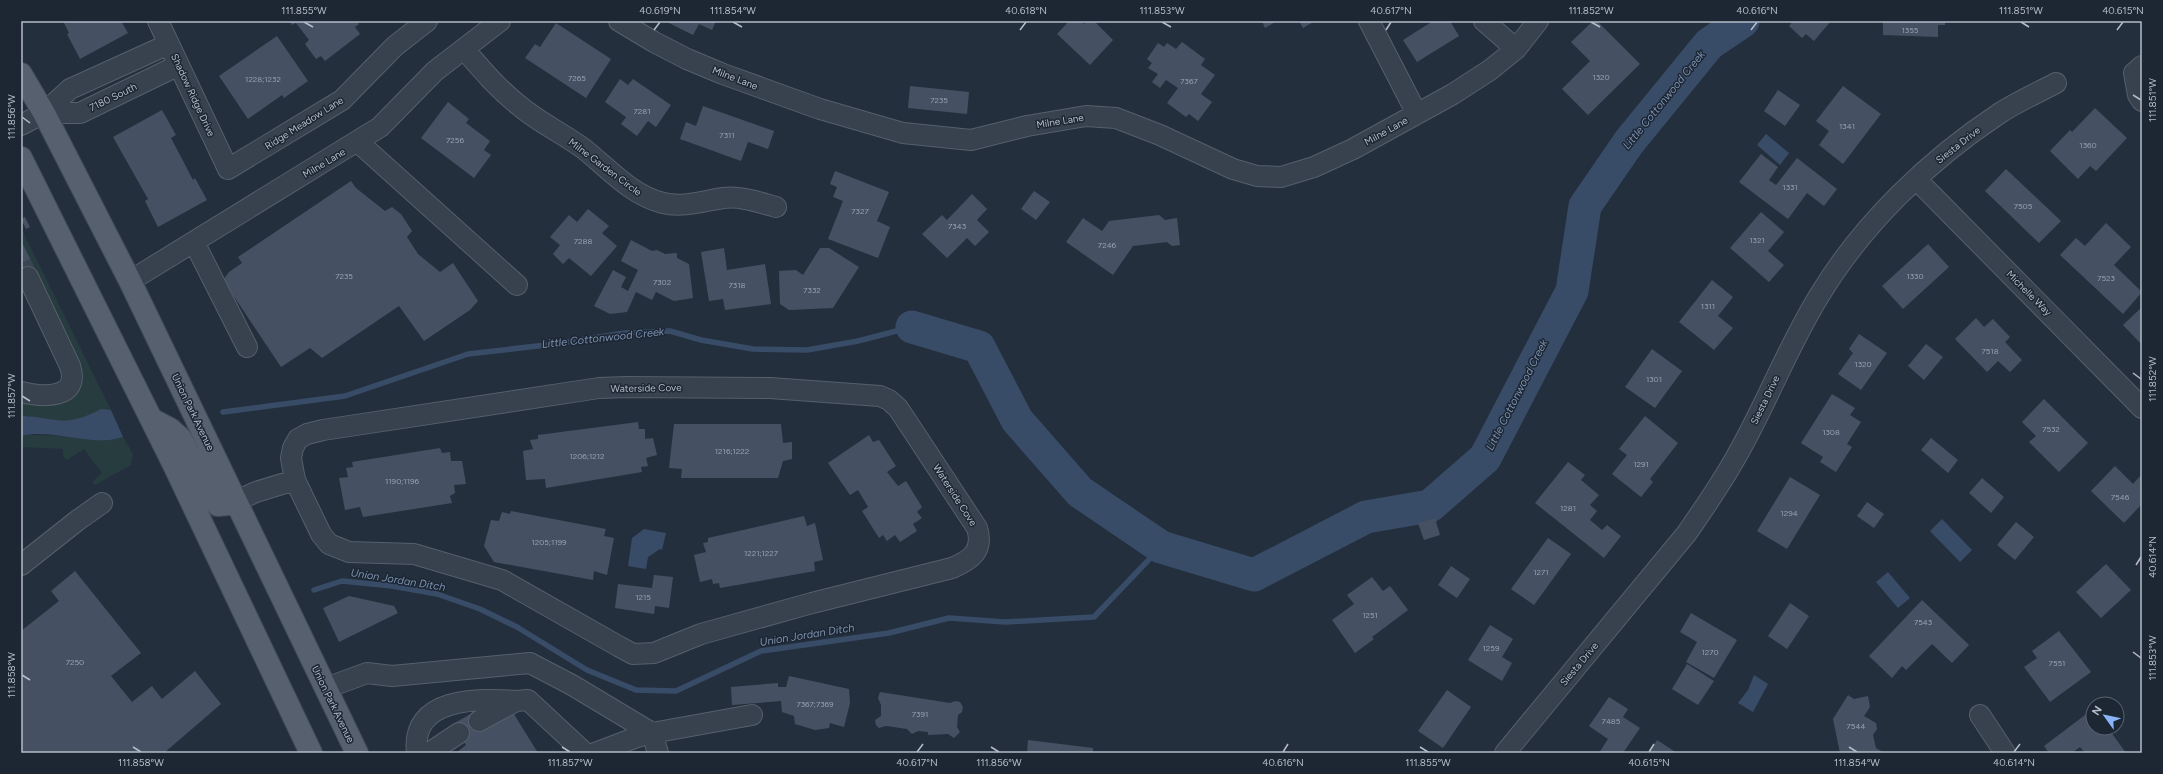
<svg xmlns="http://www.w3.org/2000/svg" width="2163" height="774" viewBox="0 0 2163 774" font-family="Figtree,sans-serif">
  <style>
    .green { fill: #263c3f }
    .water { fill: #394c67 }
    .lines { fill: none; stroke-linecap: round; stroke-linejoin: round }
    .stream { stroke: #394c67; stroke-width: 5.5 }
    .river { stroke: #394c67; stroke-width: 33 }
    .building { fill: #455162 }
    .minor-tunnel { stroke: #3a4453; stroke-width: 20; stroke-dasharray: 20 10; stroke-linecap: butt }
    .minor-casing { stroke: #565f6c; stroke-width: 22 }
    .major-casing { stroke: #414a57; stroke-width: 24 }
    .minor { stroke: #38414e; stroke-width: 20 }
    .major { stroke: #56606e; stroke-width: 22 }
    .ticks { fill: none; stroke: #b4bcc9; stroke-width: 1.5 }
    .labels { text-anchor: middle; dominant-baseline: central; stroke-width: 3; stroke-linejoin: round; paint-order: stroke }
    .number-label { font-size: 8px; fill: #98a1af }
    .street-label { font-size: 10px; fill: #b4bcc9; stroke: #1d2633 }
    .water-label { font-size: 11px; font-style: italic; fill: #7c92b1; stroke: #1d2633 }
    .neatline { fill: none; stroke: #b4bcc9; stroke-width: 1.5 }
    .ticks-label { font-size: 10px; text-anchor: middle; fill: #b4bcc9 }
  </style>
  <rect width="100%" height="100%" fill="#242f3e"/>
  <path class="green" d="M21,228l90,182c-12,-1 -18,5 -29,9 -10,4 -50,-1 -61,-4v-15l55,-9 6,-10 -61,-130z
    M23,435c13,0 26,0 38,1 21,2 42,8 62,1l10,17 -2,11 -36,20 -3,-3 10,-9 -18,-24 -17,11 -4,-4v-7l-42,-2v-11z"/>
  <path class="water" d="M1766,134l23,19 -9,12 -23,-20z
    M101,409l10,1 12,27c-33,11 -68,-9 -102,-1v-21c5,2 10,1 15,2 30,5 38,6 65,-8z
    M1942,519l30,31 -12,12 -30,-31z
    M644,529l22,4 -4,17 -2,-1 -12,8 -2,12 -18,-3 4,-28z
    M1888,572l22,26 -12,10 -22,-26z
    M1754,675l14,9 -15,28 -15,-9 10,-13z"/>
  <g class="lines">
    <path class="stream" d="M223,412l122,-16 123,-42 78,-9 79,-12 45,-2 31,9 52,9 54,1 51,-9 54,-14
      M314,590l28,-9 50,5 45,8 43,15 37,18 70,43 49,20 40,1 85,-40 128,-18 60,-15 56,4 89,-5 67,-70"/>
    <path class="river" d="M912,327l67,20 38,73 63,72 81,55 93,28 112,-58 64,-11 55,-48 87,-167 13,-85 44,-64 80,-98 34,-23"/>
  </g>
  <path class="building" d="M63,21h58l7,12 -48,26 -13,-25 2,-1z
    M289,21h67l3,3 -4,3 5,7 -35,27 -4,-5 -5,3 -11,-15 4,-4 -13,-17 -4,2z
    M665,21h51l-4,9 -13,-6 -6,11z
    M1069,21h11l4,3 2,-3h8l19,19 -23,25 -33,-31z
    M1262,21h15l-12,7z
    M1299,21h16l-12,7z
    M1433,21h17l9,15 -42,26 -14,-22z
    M1593,21h4l43,43 -52,51 -26,-26 28,-28 -19,-19z
    M1793,21h38l-17,20 -8,-7 -4,4 -13,-12z
    M1883,21h62v4h-7v12l-55,-2z
    M556,23l55,36 -25,39 -61,-40 10,-14 5,3z
    M277,36l31,45 -24,17 -2,-3 -34,24 -29,-43z
    M1182,42l23,17 -4,6 14,10 -14,19 11,8 -14,19 -9,-7 -3,3 -19,-14 11,-15 -12,-8 -6,8 -8,-6 6,-8 -10,-6 4,-5 -5,-4 11,-16 6,4 3,-4 9,6z
    M620,79l8,6 5,-6 38,26 -15,22 -8,-6 -11,15 -16,-12 5,-7 -21,-15z
    M910,86l59,6 -2,22 -59,-6z
    M1843,86l38,28 -38,50 -24,-19 10,-14 -13,-10z
    M1778,90l22,15 -15,21 -21,-15z
    M448,102l21,17 -3,4 24,18 -6,9 7,5 -17,23 -53,-40z
    M703,106l71,25 -6,18 -20,-7 -7,19 -61,-22 6,-17 10,4z
    M2095,108l32,30 -31,33 -6,-5 -12,13 -28,-28 20,-21 2,2z
    M162,110l14,25 -5,3 22,42 2,-2 12,22 -49,27 -13,-26 3,-2 -35,-62z
    M1761,154l17,13 -9,13 7,5 21,-27 40,31 -13,17 -17,-13 -19,26 -49,-37z
    M2006,169l55,52 -22,22 -54,-52z
    M835,171l54,21 -12,29 13,6 -12,31 -50,-19 15,-38 -10,-4 4,-10 -7,-3z
    M351,181l5,7 29,23 7,-4 9,7 11,17 -5,6 11,17 22,18 13,-9 25,38 -8,9 -46,31 -25,-35 -77,52 -12,-10 -29,19 -58,-87 6,-8 13,-9 -4,-6z
    M1034,191l16,11 -14,18 -15,-11z
    M972,194l15,15 -10,11 12,12 -14,14 -8,-8 -20,20 -25,-24 20,-19 5,5z
    M588,209l21,17 -7,7 15,13 -26,30 -22,-18 -6,6 -10,-10 7,-9 -10,-8 19,-22 8,7z
    M1761,212l23,20 -16,19 16,14 -15,17 -39,-34z
    M1159,215l6,5 12,-2 3,27 -8,1 -5,-4 -34,4 -20,29 -47,-33 17,-24 19,13 7,-10z
    M25,217l5,10 -4,2 -5,-10z
    M2106,223l25,24 -17,18 28,27 -19,22 -63,-59 16,-17 9,8z
    M21,240l16,33 -12,15 -4,2z
    M631,240l21,11 5,-1 8,4 12,-1v5l12,6 4,34 -19,3 -18,-9 -4,8 -16,-8 -9,20 -17,2 -16,-8 19,-36 13,7 -5,10 7,4 10,-21 -17,-9z
    M1928,244l21,23 -46,42 -21,-23z
    M724,248l3,22 38,-6 6,40 -46,6 -2,-11 -14,2 -8,-49z
    M820,248h9l30,19 -26,41 -44,2 -9,-6 -1,-33 17,-1 7,5z
    M1712,280l21,17 -15,19 15,12 -19,22 -35,-28z
    M2142,307v38l-19,-20z
    M1976,318l8,9 9,-8 17,18 -5,5 17,18 -12,12 -12,-11 -11,11 -32,-33z
    M1859,334l28,19 -26,37 -23,-16 15,-21 -4,-4z
    M1926,344l17,13 -19,23 -16,-14z
    M1652,349l30,22 -27,37 -30,-21z
    M1832,394l23,14 -5,7 11,7 -14,22 5,3 -16,25 -16,-10 3,-5 -22,-14z
    M2044,399l44,44 -29,29 -30,-30 7,-6 -14,-14z
    M1645,416l33,27 -28,36 3,3 -12,15 -29,-23 15,-19 -8,-6z
    M638,422l1,7h6v10l8,-1 4,17 -11,3 2,8 -7,1 1,5 -96,16 -1,-9 -19,1 -3,-29 10,-2 -3,-9 8,-1v-4z
    M674,424h107l2,19 9,-1v17l-9,2 -5,17h-97l1,-9 -13,-1z
    M869,435l4,7 6,-2 17,26 -9,6 11,14 8,-5 16,26 -5,5 5,6 -9,6 4,7 -17,11 -5,-7 -8,6 -4,-6 -4,3 -17,-27 6,-4 -10,-17 -8,5 -22,-32z
    M1931,438l27,22 -10,13 -27,-23z
    M440,448l2,5 8,-1 1,9h11l4,23 -12,1 1,8 -5,3 2,7 -89,14 -3,-10 -15,3 -6,-32 9,-1 -2,-9 7,-1 -1,-5z
    M1568,462l17,13 -4,5 18,15 -9,10 7,6 -7,9 12,10 5,-5 14,11 -17,22 -69,-55z
    M2115,466l18,18 9,-10v30l-18,19 -33,-32z
    M1790,477l30,18 -33,54 -30,-18z
    M1982,478l22,19 -13,16 -22,-20z
    M1867,502l17,12 -10,14 -17,-12z
    M511,511l95,18 -2,7 10,2 -7,37 -13,-4 -1,9 -99,-18 -10,-16 7,-26 8,1 3,-9 8,2z
    M804,516l3,10 8,-3 8,37 -9,2 1,9 -95,17 -1,-5 -6,1 -1,-5 -12,3 -6,-27 12,-3 -3,-9 5,-1v-4z
    M1435,518l5,17 -16,5 -6,-17z
    M2016,522l18,15 -19,23 -18,-15z
    M1548,538l23,16 -37,51 -23,-16z
    M2106,564l25,26 -30,28 -25,-26z
    M1451,566l19,13 -13,19 -19,-13z
    M75,571l66,82 -30,23 21,26 20,-16 10,13 33,-28 26,33 -57,49h-143v-122l38,-30 -8,-10z
    M654,575l19,2 -4,31 -14,-2 -1,8 -39,-6 3,-24 34,4z
    M1372,577l11,14 7,-5 18,24 -36,27 2,2 -19,14 -23,-33 22,-16 -7,-9z
    M349,596l45,10 4,7 -59,29 -16,-34z
    M1922,600l47,45 -17,18 -20,-19 -26,26 -4,-4 -10,12 -23,-22z
    M1790,603l19,13 -22,33 -19,-13z
    M1691,613l46,27 -23,38 -28,-16 11,-20 -17,-10z
    M1490,625l23,14 -11,18 10,6 -10,18 -34,-21z
    M2059,631l32,41 -41,30 -26,-35 13,-9 -5,-7z
    M1687,664l27,17 -16,24 -26,-16z
    M789,676l60,13 1,14 -6,24 -14,-4 -1,5 -14,2 -20,-6 -1,-8 -12,-4 -1,-11 -49,4 -1,-18 47,-4v4h8z
    M1447,690l24,17 -28,41 -25,-17z
    M880,692l70,11 5,-2 5,1 3,5 -1,5 -4,3 -1,12 3,5 -6,6 -6,-4 -20,1v-3l-10,-1 -6,3 -5,-5 -21,-3 -7,2 -3,-3 -1,-5 6,-4v-11l-3,-7z
    M1848,695l6,4 14,-3 2,11 -6,9 12,7 1,6 -4,6 3,13 8,5h-44l-7,-34z
    M1609,697l19,12 -5,8 17,11 -17,25h-24l9,-14 -19,-13z
    M2093,709v19h15l18,25h-41l-5,-6 -8,6h-23l-5,-7z
    M512,711l26,42h-82l10,-8 -13,-21 21,-12 10,17z
    M1028,740l65,8v5h-66z
    M1657,740l20,13h-28z"/>
  <g class="lines">
    <path class="minor-tunnel" d="M21,263l7,14"/>
    <g class="minor-casing">
      <path id="minor" d="M158,21l70,148 114,-69 53,-54 32,-25
        M619,21l35,21 33,17 36,15 97,35 83,24 68,7 56,-14 59,-10 30,2 44,17 73,34 24,7 24,1 33,-10 39,-18 100,-55 37,-24 26,-21 22,-28
        M1369,21l48,93
        M1484,21l32,28
        M464,49c18,21 35,41 57,58 19,16 43,27 63,42 25,20 47,46 79,54 20,5 40,-2 60,-5 19,-2 35,4 53,9
        M2142,66l-8,7 4,22 4,6
        M44,113h36l99,-48
        M21,125l23,-12 26,-24 99,-45
        M358,142l159,143
        M1916,179l226,229
        M194,242l53,105
        M130,281l250,-154 55,-56 65,-50
        M627,387l143,1 110,8 9,4 9,8 79,120c7,23 -6,32 -25,40l-140,35 -111,31 -47,19 -21,1 -13,-7 -118,-67 -88,-26 -65,-2 -20,-8 -8,-10 -26,-54 -4,-22 2,-10 5,-9 9,-5 16,-4 276,-42z
        M21,392c21,5 60,8 49,-26l-42,-89
        M236,501l20,-9 39,-12
        M21,565l57,-45 24,-17
        M326,688l41,-15 25,3 138,-13 42,22 80,48 100,-18
        M1980,715l25,38
        M479,721l37,-20 12,-1 57,53
        M417,753c-7,-56 61,-55 99,-52
        M429,753l30,-20
        M595,753l42,-16 15,-4 6,20
        M1505,753l182,-220c17,-25 34,-49 49,-76 30,-52 51,-109 83,-161 44,-73 110,-136 181,-183 17,-11 37,-20 56,-30"/>
    </g>
    <g class="major-casing">
      <path id="major" d="M21,74l23,39 86,168 227,472
        M21,158l153,307 137,288
        M153,420l17,9 11,10 31,60 6,6 10,-1 8,-3"/>
    </g>
    <use href="#minor" class="minor"/>
    <use href="#major" class="major"/>
  </g>
  <path class="ticks" d="M304,22l9,5M733,22l9,5M1162,22l9,5M1591,22l9,5M2021,22l8,5M654,30l6,-8M1020,30l6,-8M1386,30l5,-8M1751,30l6,-8M2117,30l6,-8M2133,95l8,5M22,117l8,6M2133,373l8,6M22,396l8,5M2136,565l5,-8M2133,652l8,6M22,675l8,5M133,747l8,5M562,747l8,5M991,747l8,5M1420,747l8,5M1849,747l8,5M917,752l6,-8M1283,752l5,-8M1649,752l5,-8M2014,752l6,-8"/>
  <g class="labels">
    <g class="number-label">
      <text x="1910" y="30">1355</text>
      <text x="1601" y="77">1320</text>
      <text x="577" y="78">7265</text>
      <text x="263" y="79">1228;1232</text>
      <text x="1189" y="81">7367</text>
      <text x="939" y="100">7235</text>
      <text x="642" y="111">7281</text>
      <text x="1847" y="126">1341</text>
      <text x="727" y="135">7311</text>
      <text x="455" y="140">7256</text>
      <text x="2088" y="145">1360</text>
      <text x="1790" y="187">1331</text>
      <text x="2023" y="206">7505</text>
      <text x="860" y="211">7327</text>
      <text x="957" y="226">7343</text>
      <text x="1757" y="240">1321</text>
      <text x="583" y="241">7288</text>
      <text x="1107" y="245">7246</text>
      <text x="344" y="276">7235</text>
      <text x="1915" y="276">1330</text>
      <text x="2106" y="278">7523</text>
      <text x="662" y="282">7302</text>
      <text x="737" y="285">7318</text>
      <text x="812" y="290">7332</text>
      <text x="1708" y="306">1311</text>
      <text x="1990" y="351">7518</text>
      <text x="1863" y="364">1320</text>
      <text x="1654" y="379">1301</text>
      <text x="2051" y="429">7532</text>
      <text x="1831" y="432">1308</text>
      <text x="732" y="451">1216;1222</text>
      <text x="587" y="456">1206;1212</text>
      <text x="1641" y="464">1291</text>
      <text x="402" y="481">1190;1196</text>
      <text x="2120" y="497">7546</text>
      <text x="1568" y="508">1281</text>
      <text x="1789" y="513">1294</text>
      <text x="549" y="542">1205;1199</text>
      <text x="761" y="553">1221;1227</text>
      <text x="1541" y="572">1271</text>
      <text x="643" y="597">1215</text>
      <text x="1370" y="615">1251</text>
      <text x="1923" y="622">7543</text>
      <text x="1491" y="648">1259</text>
      <text x="1710" y="652">1270</text>
      <text x="75" y="662">7250</text>
      <text x="2057" y="663">7551</text>
      <text x="815" y="704">7367;7369</text>
      <text x="920" y="714">7391</text>
      <text x="1611" y="721">7485</text>
      <text x="1856" y="726">7544</text>
    </g>
    <g class="street-label">
      <text transform="translate(735 78) rotate(21)">Milne Lane</text>
      <text transform="translate(193 95) rotate(65)">Shadow Ridge Drive</text>
      <text transform="translate(113 97) rotate(-26)">7180 South</text>
      <text transform="translate(1060 121) rotate(-9)">Milne Lane</text>
      <text transform="translate(304 123) rotate(-32)">Ridge Meadow Lane</text>
      <text transform="translate(1386 131) rotate(-29)">Milne Lane</text>
      <text transform="translate(1958 145) rotate(-38)">Siesta Drive</text>
      <text transform="translate(324 163) rotate(-31)">Milne Lane</text>
      <text transform="translate(605 167) rotate(37)">Milne Garden Circle</text>
      <text transform="translate(2029 293) rotate(45)">Michelle Way</text>
      <text transform="translate(646 388) rotate(-1)">Waterside Cove</text>
      <text transform="translate(1765 400) rotate(-64)">Siesta Drive</text>
      <text transform="translate(193 412) rotate(64)">Union Park Avenue</text>
      <text transform="translate(955 495) rotate(57)">Waterside Cove</text>
      <text transform="translate(1579 664) rotate(-50)">Siesta Drive</text>
      <text transform="translate(333 704) rotate(64)">Union Park Avenue</text>
    </g>
    <g class="water-label">
      <text transform="translate(1664 100) rotate(-51)">Little Cottonwood Creek</text>
      <text transform="translate(603 338) rotate(-6)">Little Cottonwood Creek</text>
      <text transform="translate(1517 395) rotate(-63)">Little Cottonwood Creek</text>
      <text transform="translate(398 580) rotate(9)">Union Jordan Ditch</text>
      <text transform="translate(807 635) rotate(-9)">Union Jordan Ditch</text>
    </g>
  </g>
  <rect width="2163" height="774" fill="none" stroke="#1d2633" stroke-width="44"/>
  <g transform="translate(2105 716) rotate(303)"><circle r="19" fill="#1d2633" stroke="#59626f"/>
  <path d="M0-3L7 15L0 10L-7 15Z" fill="#8ab4f8"/>
  <text y="-6" font-size="11" font-weight="bold" text-anchor="middle" fill="#b4bcc9">N</text>
  </g>
  <rect x="22" y="22" width="2119" height="730" class="neatline"/>
  <g class="ticks-label">
    <text x="304" y="14">111.855°W</text>
    <text x="660" y="14">40.619°N</text>
    <text x="733" y="14">111.854°W</text>
    <text x="1026" y="14">40.618°N</text>
    <text x="1162" y="14">111.853°W</text>
    <text x="1391" y="14">40.617°N</text>
    <text x="1591" y="14">111.852°W</text>
    <text x="1757" y="14">40.616°N</text>
    <text x="2021" y="14">111.851°W</text>
    <text x="2123" y="14">40.615°N</text>
    <text transform="translate(2152 100) rotate(-90)" y="4">111.851°W</text>
    <text transform="translate(11 117) rotate(-90)" y="4">111.856°W</text>
    <text transform="translate(2152 379) rotate(-90)" y="4">111.852°W</text>
    <text transform="translate(11 396) rotate(-90)" y="4">111.857°W</text>
    <text transform="translate(2152 557) rotate(-90)" y="4">40.614°N</text>
    <text transform="translate(2152 658) rotate(-90)" y="4">111.853°W</text>
    <text transform="translate(11 675) rotate(-90)" y="4">111.858°W</text>
    <text x="141" y="766">111.858°W</text>
    <text x="570" y="766">111.857°W</text>
    <text x="917" y="766">40.617°N</text>
    <text x="999" y="766">111.856°W</text>
    <text x="1283" y="766">40.616°N</text>
    <text x="1428" y="766">111.855°W</text>
    <text x="1649" y="766">40.615°N</text>
    <text x="1857" y="766">111.854°W</text>
    <text x="2014" y="766">40.614°N</text>
  </g>
</svg>
